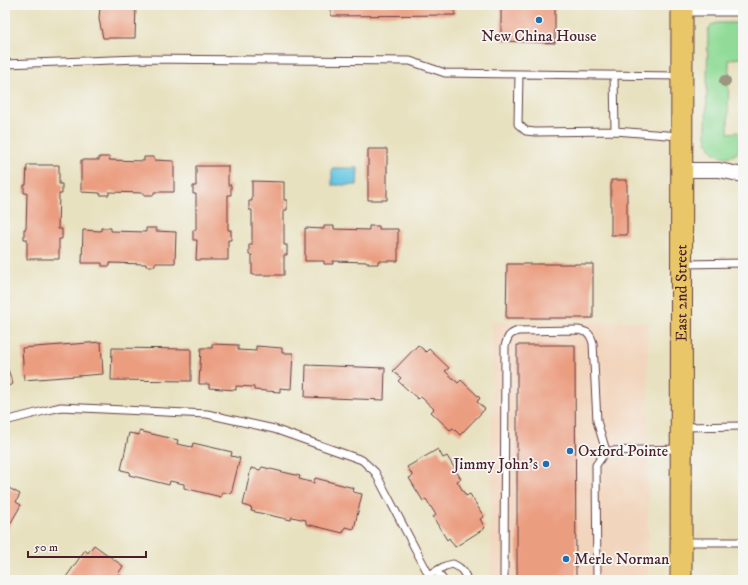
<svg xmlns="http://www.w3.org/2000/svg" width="748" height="585" viewBox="0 0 748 585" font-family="'IM FELL DW Pica',serif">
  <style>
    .built { fill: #f2d5bd }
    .green { fill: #90db97; stroke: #6d7d61 }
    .water { fill: #64c6e2; stroke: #577286 }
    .building { fill: #eb9d80 }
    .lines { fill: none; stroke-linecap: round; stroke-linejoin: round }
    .service-casing { stroke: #623c41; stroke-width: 9 }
    .minor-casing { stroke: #623c41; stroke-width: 16 }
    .primary-casing { stroke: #623c41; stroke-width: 23 }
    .service { stroke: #fff; stroke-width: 7 }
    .minor { stroke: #fff; stroke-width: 14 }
    .primary { stroke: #e9c769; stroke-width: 21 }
    .tree { fill: #9d9580 }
    .poi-dot { fill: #1f6fb2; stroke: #f6f6f2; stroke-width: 1.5 }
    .labels { text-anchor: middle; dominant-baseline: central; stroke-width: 3.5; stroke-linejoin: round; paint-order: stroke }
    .poi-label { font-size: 16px; fill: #4a1f2b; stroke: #f6f6f2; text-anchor: start }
    .street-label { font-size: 16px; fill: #4a1f2b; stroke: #f6f6f2 }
  </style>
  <rect width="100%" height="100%" fill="#f6f6f2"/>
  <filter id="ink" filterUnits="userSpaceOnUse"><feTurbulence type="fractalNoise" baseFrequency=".025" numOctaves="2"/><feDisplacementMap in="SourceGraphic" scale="8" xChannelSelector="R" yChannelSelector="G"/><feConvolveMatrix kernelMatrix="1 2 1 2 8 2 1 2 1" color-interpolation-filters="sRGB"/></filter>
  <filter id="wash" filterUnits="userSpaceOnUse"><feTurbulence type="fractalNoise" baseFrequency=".012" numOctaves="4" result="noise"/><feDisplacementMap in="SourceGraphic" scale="16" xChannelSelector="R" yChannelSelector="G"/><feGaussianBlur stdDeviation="0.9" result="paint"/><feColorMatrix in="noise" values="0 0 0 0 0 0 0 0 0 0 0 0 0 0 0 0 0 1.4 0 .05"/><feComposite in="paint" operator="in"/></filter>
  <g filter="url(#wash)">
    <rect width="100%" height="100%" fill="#e8e1c0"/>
    <path class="built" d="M492,322h156v258h-157z"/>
    <path class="green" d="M717,23h21l3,3v11h2v21l-14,1 -1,74 10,-1 3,3 -2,16c-9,10 -25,6 -30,-6 -2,-3 -2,-7 -3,-10l2,-105 3,-5z"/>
    <path class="water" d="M332,168h26l-1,17h-25z"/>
    <g id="blocks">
      <path class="building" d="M100,5h36l-1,33h-32l-4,-19z
        M331,5h124v10l-124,1z
        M501,5h54v38l-54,-2z
        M368,149h19v51h-19z
        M99,157h11l-1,3 35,1v-4h10v3l20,1v31h-20v3h-10v-2l-35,-1v3h-9v-2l-19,-1v-32h18z
        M27,165h32v19h3v10h-3l-1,35h4v10h-3v20h-32v-20h-3v-10h2l1,-36h-3v-8h2z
        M196,166h32v19h3v10h-3v35h3v10h-3v20h-32l1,-20h-4v-10h3v-36h-3v-8h3z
        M611,180h16v55h-16z
        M252,181l32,1v18h3v10h-3v35h3v10h-3v20h-32v-20h-3v-10h3v-35h-3v-9h3z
        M324,226h10v3l35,1v-4h10v3h19v32h-20v3h-10l1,-2 -36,-1v3h-9v-3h-19v-33l19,1z
        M101,228h10v3l35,1v-4h10v3l20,1 -1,31h-20v3h-9v-2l-36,-1v3h-8v-3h-20l1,-33 18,1z
        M507,264h86v54h-87z
        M101,342l2,32 -79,6 -2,-32z
        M212,344l26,1v5l18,1v-5l26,2v5h11l-2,36 -11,-1v4l-26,-2v-3l-18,-1v4l-27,-2v-4h-10l2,-36h11z
        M418,345l8,7 3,-3 20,19 -4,3 13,12 3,-3 19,18 -3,4 8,7 -25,26 -7,-7 -3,2 -19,-18 3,-3 -13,-12 -3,2 -20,-18 3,-3 -8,-7z
        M517,345h58l1,235h-59z
        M112,348l79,1v32l-80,-1z
        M5,361l8,23 -8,3z
        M306,365l79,3 -1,32 -79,-3z
        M139,431l39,9 -1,4 15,3 1,-4 39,9 -1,4 9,2 -9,36 -9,-2 -1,5 -37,-9v-4l-14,-3 -1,4 -40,-10 1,-3 -9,-2 8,-37 10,2z
        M438,449l5,9 4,-2 14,23 -4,2 9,15 4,-2 14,23 -4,2 5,9 -30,19 -6,-9 -2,2 -14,-23 3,-2 -10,-16 -3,2 -14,-23 4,-2 -6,-9z
        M262,467l38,9 -1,3 15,4 1,-5 39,10 -1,4 9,2 -8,35 -9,-2 -2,6 -37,-9v-4l-14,-3 -1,3 -40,-9 1,-3 -9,-3 8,-37 9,2z
        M5,486l15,8 -4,8 5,3 -16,28z
        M94,545l29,21 -5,8 5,3 -2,3h-57l21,-30 3,3z"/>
    </g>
  </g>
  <g filter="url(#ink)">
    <use href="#blocks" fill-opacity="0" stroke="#623c41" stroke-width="1"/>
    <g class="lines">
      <g class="service-casing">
        <path id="service" d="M684,12h59
          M5,64l134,-5 271,2 35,12 234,3
          M519,74l-1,50 8,7 9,1 80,-1 64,5
          M614,75l1,56
          M684,264l59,-1
          M5,421l39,-10 17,-4 146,7 67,15 88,31 13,12 54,103 16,-9 8,-2c8,4 11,7 14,16
          M683,427l60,-1
          M683,542h60
          M437,571l6,9
          M504,580l1,-234c3,-10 4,-12 13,-15l60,-1c10,2 12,3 15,13l4,78 9,30
          M597,580l-1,-115 10,-14 73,-2"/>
      </g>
      <g class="minor-casing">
        <path id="minor" d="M681,170h38l24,5"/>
      </g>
      <g class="primary-casing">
        <g id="primary">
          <path id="s1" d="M681,580l1,-575"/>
        </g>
      </g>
      <use href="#service" class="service"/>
      <use href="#minor" class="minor"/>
      <use href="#primary" class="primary"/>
    </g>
    <circle class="tree" cx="725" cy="81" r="6"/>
  </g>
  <g class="poi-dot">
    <circle cx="539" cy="20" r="4"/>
    <circle cx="570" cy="451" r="4"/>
    <circle cx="546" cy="464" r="4"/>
    <circle cx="566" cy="559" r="4"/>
  </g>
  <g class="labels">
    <g class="poi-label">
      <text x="539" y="36" text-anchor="middle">New China House</text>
      <text x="578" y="451">Oxford Pointe</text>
      <text x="538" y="464" text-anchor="end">Jimmy John's</text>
      <text x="574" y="559">Merle Norman</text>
    </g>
    <g class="street-label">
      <text stroke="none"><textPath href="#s1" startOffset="287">East 2nd Street</textPath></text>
    </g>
  </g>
  <rect width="748" height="585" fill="none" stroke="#f6f6f2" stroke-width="20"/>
  <path d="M28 551v6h118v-6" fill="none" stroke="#4a1f2b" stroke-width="2"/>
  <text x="34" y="551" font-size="12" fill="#4a1f2b" stroke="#f6f6f2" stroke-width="3" paint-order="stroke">50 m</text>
</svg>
